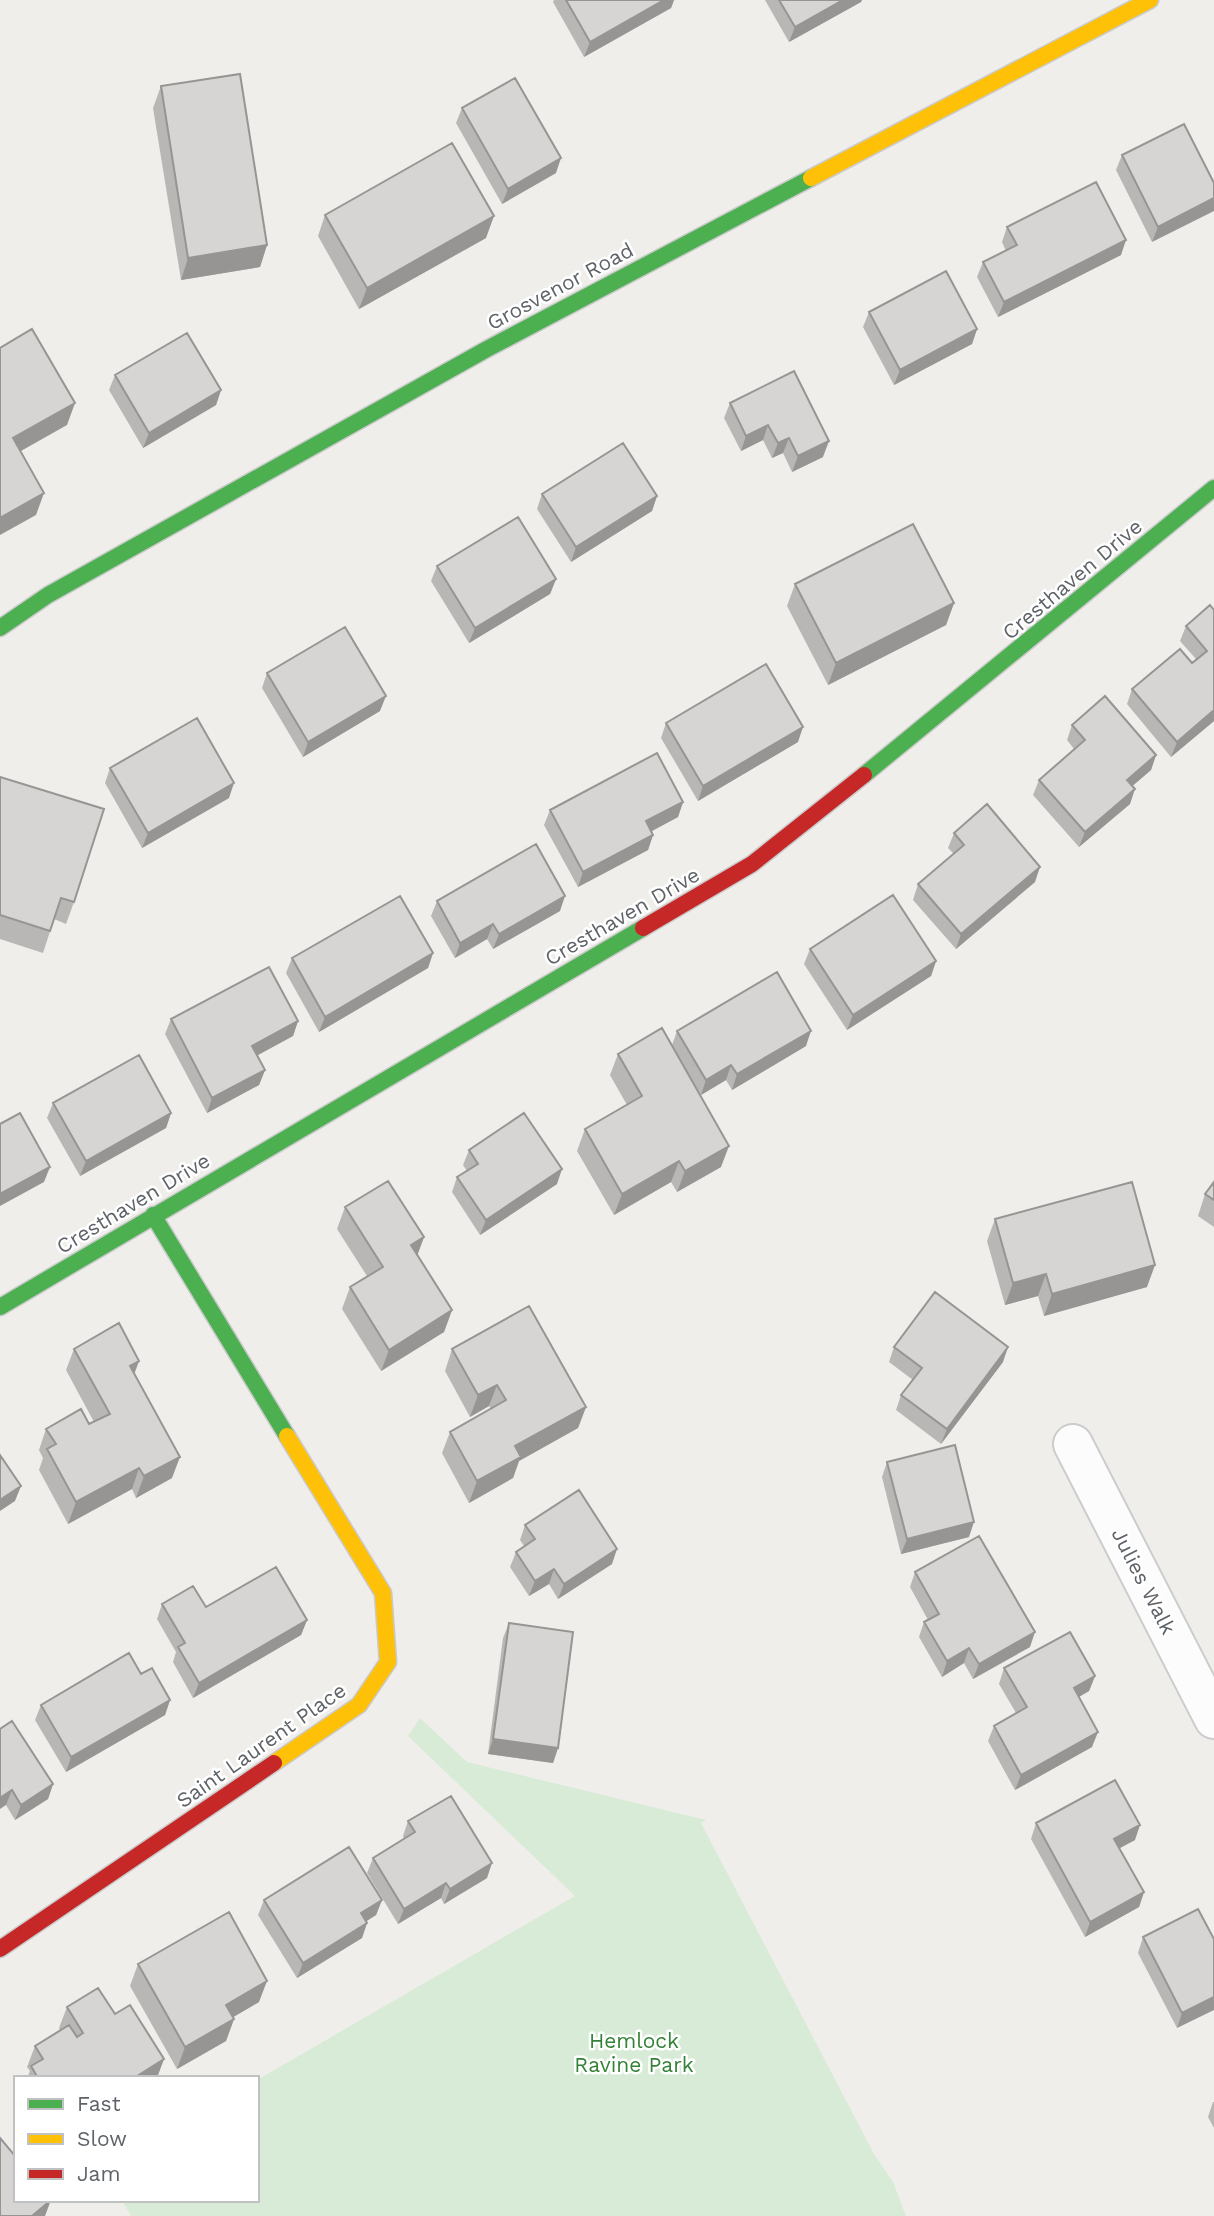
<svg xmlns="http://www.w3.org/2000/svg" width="1214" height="2216" viewBox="0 0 1214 2216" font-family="'Work Sans',sans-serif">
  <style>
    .green { fill: #d8ebd6 }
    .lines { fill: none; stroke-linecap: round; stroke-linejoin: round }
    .street-casing { stroke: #cbcccc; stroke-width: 42 }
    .fast-casing { stroke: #cacacb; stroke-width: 19 }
    .slow-casing { stroke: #cacacb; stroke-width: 19 }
    .jam-casing { stroke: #cacacb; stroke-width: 19 }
    .street { stroke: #fdfcfc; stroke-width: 38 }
    .fast { stroke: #4caf50; stroke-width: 16 }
    .slow { stroke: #ffc107; stroke-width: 16 }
    .jam { stroke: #c62828; stroke-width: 16 }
    .wall { fill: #b8b7b5 }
    .shaded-wall { fill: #969594 }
    .building { fill: #d6d5d3; stroke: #969594; stroke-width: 2 }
    .labels { text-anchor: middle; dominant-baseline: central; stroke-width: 5; stroke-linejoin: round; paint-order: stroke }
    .street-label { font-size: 21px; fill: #5f6368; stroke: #fff }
    .park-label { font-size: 21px; fill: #348238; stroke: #fff }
  </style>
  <rect width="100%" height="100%" fill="#efeeea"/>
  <path class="green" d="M420,1718l47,44 239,58 -5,3 173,331 19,28 13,34h-775l-9,-16h135v-120l318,-184 -167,-160z"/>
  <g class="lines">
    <g class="street-casing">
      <path id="street" d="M1073,1444l141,275"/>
    </g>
    <g class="fast-casing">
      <path id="fast" d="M0,628l48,-33 439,-246 324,-171
        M864,775l350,-287
        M153,1215l134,221
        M0,1307l643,-379"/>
    </g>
    <g class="slow-casing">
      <path id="slow" d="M811,178l339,-178
        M274,1763l85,-58 29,-43 -5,-69 -96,-157"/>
    </g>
    <g class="jam-casing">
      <path id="jam" d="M643,928l109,-64 112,-89
        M0,1949l274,-186"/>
    </g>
    <use href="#street" class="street"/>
    <use href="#fast" class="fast"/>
    <use href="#slow" class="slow"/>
    <use href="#jam" class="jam"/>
  </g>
  <path class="wall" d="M554,0h120l-3,8 -87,49 -31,-55z
    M765,0h97l-1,2 -72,40z
    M161,86l106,159 -7,22 -79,13 -28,-172z
    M462,108l94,65 -54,31 -46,-81z
    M1122,155l92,28 -62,59 -36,-72z
    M325,215l161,23 -127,71 -41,-73z
    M1007,227l114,28 -123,62 -21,-40 6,-15 23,-11 -4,-9z
    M869,312l108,17 -5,15 -78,41 -31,-58z
    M115,375l106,15 -5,15 -73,43 -34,-58z
    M730,403l93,54 -31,15 -9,-19 -11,5 -9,-18 -22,11 -17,-33z
    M542,494l115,2 -5,15 -81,51 -34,-53z
    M437,566l119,13 -6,15 -81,49 -38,-62z
    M795,584l159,19 -8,22 -118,60 -41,-79z
    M1214,610v111l-43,36 -44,-53 5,-15 60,-26 4,-4 -16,-18 6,-15z
    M267,673l113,38 -77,46 -41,-69z
    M666,723l132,19 -100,59 -37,-63z
    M1072,725l84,30 -5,15 -19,16 -2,18 -51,43 -46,-52 6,-15 35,-31 -7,-9z
    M110,768l119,30 -87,50 -37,-65z
    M0,777l74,125 -8,22 -12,-5 -11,34 -43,-14z
    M683,802l-5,15 -27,14 2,4 -5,15 -70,37 -34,-62 6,-15z
    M954,833l81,49 -79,67 -43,-49 5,-16 36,-30 -6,-6z
    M437,901l123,10 -67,38 -6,-10 -32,19 -24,-42z
    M810,949l126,12 -5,15 -84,54 -43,-66z
    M433,953l-5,15 -109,64 -33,-59 6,-15z
    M171,1019l127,2 -5,15 -36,19 8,15 -6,15 -52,28 -42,-79z
    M677,1031l129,15 -74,44 -6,-10 -25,15 -17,-28 37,100 -44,25 -6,-10 -57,33 -37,-64 8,-22 42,-24 -17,-30 8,-21 54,-9z
    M53,1103l118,10 -5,15 -86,48 -33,-58z
    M469,1150l88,34 -77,51 -28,-43 5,-15 10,-6 -4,-6z
    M1214,1182v45l-16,-11 7,-22z
    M345,1207l79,30 -7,18 35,55 -8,22 -63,39 -39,-62 8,-22 17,-11 -30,-47z
    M995,1219l152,68 -103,29 -6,-20 -33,9 -18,-64z
    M894,1347l109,15 -62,82 -45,-34 5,-15 12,-15 -24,-18z
    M74,1349l60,25 38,104 -36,20 -4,-9 -64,35 -29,-54 4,-12 -4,-8 7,-21 43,-5 5,-2 -28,-52z
    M452,1349l134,58 -8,21 -59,33 -6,17 -44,25 -27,-50 8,-21 41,-23 -2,-3 -19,11 -25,-46z
    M887,1462l82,75 -68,17 -19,-77z
    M525,1525l87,39 -54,35 -9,-15 -20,12 -19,-29 6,-15 8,-6 -4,-6z
    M915,1572l115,75 -57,32 -9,-16 -22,14 -23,-40 5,-15 4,-2 -18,-33z
    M162,1604l44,3 101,13 -6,15 -108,63 -20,-36 3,-10 -19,-33z
    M509,1623l49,125 -5,15 -65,-9 15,-116z
    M1004,1668l91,8 -6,15 -10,6 13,50 -77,43 -27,-49 6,-15 22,-13 -17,-29z
    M141,1674l29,26 -5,15 -99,57 -31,-52 6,-15z
    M0,1729l53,55 -5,15 -33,21 -9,-15z
    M408,1821l79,57 -43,26 -3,-6 -43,26 -31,-51 6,-15 31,-19 -1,-3z
    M1036,1823l99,17 -16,8 25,44 -5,15 -54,30 -54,-98z
    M264,1900h118l-6,15 -10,6 1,2 -5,15 -65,40 -39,-63z
    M1143,1937l71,2 -37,89 -39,-75z
    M138,1964l121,38 -26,15 1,2 -8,22 -49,28 -47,-83z
    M67,2007l90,71h-130l3,-7 -3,-4 8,-21 25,-16 -1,-2z
    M1213,2102h1v26l-6,-11z"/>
  <path class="shaded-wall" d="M664,0h10l-3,8 -87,49 6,-15z
    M843,0h19l-1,2 -72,40 6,-15z
    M561,158l-5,15 -54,31 6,-15z
    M1214,198v13l-62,31 6,-15z
    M494,216l-8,22 -127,71 8,-21z
    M1126,240l-5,15 -123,62 6,-15z
    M267,245l-7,22 -79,13 7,-22z
    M977,329l-5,15 -78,41 6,-15z
    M221,390l-5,15 -73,43 6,-15z
    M75,403l-8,22 -62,35 8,-22z
    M768,425l-5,15 -22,11 5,-15z
    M789,438l-6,15 -11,5 6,-15z
    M829,441l-6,16 -31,15 6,-16z
    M44,493l-8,22 -36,20v-17z
    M657,496l-5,15 -81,51 5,-15z
    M556,579l-6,15 -81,49 6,-15z
    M954,603l-8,22 -118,60 8,-22z
    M386,696l-6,15 -77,46 5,-15z
    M1214,710v11l-43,36 6,-15z
    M803,727l-5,15 -100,59 5,-15z
    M1156,755l-5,15 -29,25 5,-15z
    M234,783l-5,15 -87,50 6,-15z
    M1135,789l-5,15 -51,43 6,-15z
    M683,802l-5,15 -37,20 5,-16z
    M653,835l-5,15 -70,37 5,-15z
    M1040,867l-5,15 -79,67 5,-15z
    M565,896l-5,15 -67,38 6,-15z
    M493,924l-6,15 -32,19 5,-15z
    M433,953l-5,15 -109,64 6,-15z
    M936,961l-5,15 -84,54 6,-15z
    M298,1021l-5,15 -46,25 5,-15z
    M811,1031l-5,15 -74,44 5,-16z
    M731,1065l-5,15 -25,15 5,-15z
    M265,1070l-6,15 -52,28 5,-15z
    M171,1113l-5,15 -86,48 6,-15z
    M729,1146l-8,21 -44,25 8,-21z
    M679,1161l-8,21 -57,33 8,-21z
    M50,1167l-6,15 -44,24v-12z
    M562,1169l-5,15 -77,51 6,-15z
    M424,1237l-8,22 -5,-14z
    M1155,1265l-8,22 -103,29 8,-22z
    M1046,1274l-8,22 -33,9 8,-22z
    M452,1310l-8,22 -63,39 8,-21z
    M1008,1347l-5,15 -62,82 6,-15z
    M139,1361l-8,22 -1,-17z
    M497,1385l-8,21 -19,11 8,-22z
    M586,1407l-8,21 -59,33 -6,17 -44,25 8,-22 38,-35z
    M180,1457l-8,21 -36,20 8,-22z
    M139,1468l-7,21 -64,35 8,-22z
    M21,1486l-6,15 -15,10v-11z
    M974,1522l-5,15 -68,17 6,-15z
    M617,1549l-5,15 -54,35 6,-15z
    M554,1569l-5,15 -20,12 6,-15z
    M307,1620l-6,15 -108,63 6,-15z
    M1035,1632l-5,15 -57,32 6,-15z
    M969,1648l-5,15 -22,14 5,-16z
    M1095,1676l-6,15 -21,12 6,-15z
    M170,1700l-5,15 -99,57 5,-15z
    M1098,1732l-6,15 -77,43 6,-15z
    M493,1739l65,9 -5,15 -65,-9z
    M53,1784l-5,15 -33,21 6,-15z
    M12,1790l-6,15 -6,4v-11z
    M1140,1825l-5,15 -26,14 5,-15z
    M492,1863l-5,15 -43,26 6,-15z
    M446,1883l-5,15 -43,26 6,-15z
    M1144,1892l-5,15 -54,30 5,-15z
    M382,1900l-6,15 -20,13 5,-15z
    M367,1923l-5,15 -65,40 6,-15z
    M267,1981l-8,21 -41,24 8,-21z
    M1214,1997v13l-37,18 5,-15z
    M234,2019l-8,22 -49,28 8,-22z
    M164,2059l-7,19h-23z
    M51,2200l-6,16h-13z"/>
  <path class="building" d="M566,0h98l-74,42z
    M779,0h64l-48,27z
    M240,74l27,171 -79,13 -27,-172z
    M515,78l46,80 -53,31 -46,-81z
    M1184,124l30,59v15l-56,29 -36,-72z
    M452,143l42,73 -127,72 -42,-73z
    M1096,182l30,58 -122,62 -21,-40 34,-17 -10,-18z
    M946,271l31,58 -77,41 -31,-58z
    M32,329l43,74 -62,35 31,55 -44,25v-170z
    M187,333l34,57 -72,43 -34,-58z
    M794,371l35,70 -31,15 -9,-18 -11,5 -10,-18 -22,11 -16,-33z
    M623,443l34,53 -81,51 -34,-53z
    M518,517l38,62 -81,49 -38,-62z
    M913,524l41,79 -118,60 -41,-79z
    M1210,605l4,5v100l-37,32 -45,-53 48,-40 12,14 15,-12 -21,-25z
    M345,627l41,69 -78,46 -41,-69z
    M766,664l37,63 -100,59 -37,-63z
    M1105,696l51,59 -29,25 8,9 -50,43 -46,-52 46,-40 -13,-15z
    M197,718l37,65 -86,50 -38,-65z
    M657,753l26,49 -37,19 7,14 -70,37 -33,-62z
    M0,777l104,32 -30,93 -13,-4 -11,33 -50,-16z
    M987,804l53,63 -79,67 -43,-50 46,-39 -10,-12z
    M536,844l29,52 -66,38 -6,-10 -33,19 -23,-42z
    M893,895l43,66 -83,54 -43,-66z
    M400,896l33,57 -108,64 -33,-59z
    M269,967l29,54 -46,25 13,24 -53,28 -41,-79z
    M777,972l34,59 -74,43 -6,-9 -25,15 -29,-49z
    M662,1028l67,118 -44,25 -6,-10 -57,33 -37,-65 57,-33 -24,-42z
    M139,1055l32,58 -85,48 -33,-58z
    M20,1113l30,54 -50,27v-70z
    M524,1113l38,56 -76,51 -29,-43 21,-13 -9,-14z
    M388,1181l36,56 -13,8 41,65 -63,40 -39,-63 33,-20 -38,-60z
    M1132,1182l23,83 -103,29 -6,-20 -33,9 -18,-64z
    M1214,1182v18l-9,-6z
    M935,1292l73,55 -61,82 -46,-34 21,-27 -28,-21z
    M529,1306l57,101 -71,39 6,11 -44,24 -27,-49 56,-32 -9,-15 -19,10 -26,-46z
    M119,1323l20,38 -9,5 50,91 -36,19 -5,-8 -63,34 -29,-53 9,-5 -10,-15 35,-20 8,15 21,-10 -36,-65z
    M955,1445l19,77 -67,17 -20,-77z
    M0,1455l21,31 -21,14z
    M579,1490l38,59 -53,35 -10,-15 -19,12 -19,-29 19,-13 -10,-14z
    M979,1536l56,96 -56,32 -10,-16 -22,13 -23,-39 15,-8 -24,-42z
    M276,1567l31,53 -108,63 -21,-36 7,-4 -23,-39 31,-18 13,21z
    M509,1623l64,9 -15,116 -65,-9z
    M1070,1632l25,44 -21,12 24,44 -77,43 -27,-49 33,-19 -23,-39z
    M129,1653l12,21 11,-6 18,32 -99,57 -30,-52z
    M12,1721l41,63 -32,21 -9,-15 -12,8v-69z
    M1115,1780l25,45 -26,14 30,53 -54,30 -54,-99z
    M451,1796l41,67 -42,26 -4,-6 -42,26 -31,-51 42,-26 -7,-11z
    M349,1847l33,53 -21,13 6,10 -64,40 -39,-63z
    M1198,1909l16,30v58l-32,16 -39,-76z
    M229,1912l38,69 -41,24 8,14 -49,28 -47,-83z
    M98,1988l17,26 15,-9 34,54 -30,19h-96l-7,-12 12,-7 -8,-13 34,-21 8,12 6,-4 -16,-26z
    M0,2138l16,19v43h35l-19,16h-32z"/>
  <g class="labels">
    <g class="street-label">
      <text transform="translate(560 286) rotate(-28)">Grosvenor Road</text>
      <text transform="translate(1072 579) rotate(-40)">Cresthaven Drive</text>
      <text transform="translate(622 916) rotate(-30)">Cresthaven Drive</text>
      <text transform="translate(133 1203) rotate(-31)">Cresthaven Drive</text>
      <text transform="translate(1144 1581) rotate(63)">Julies Walk</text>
      <text transform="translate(261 1745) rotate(-35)">Saint Laurent Place</text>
    </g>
    <g class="park-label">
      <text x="634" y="2040">Hemlock<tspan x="634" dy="24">Ravine Park</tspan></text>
    </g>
  </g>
  <rect x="14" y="2076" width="245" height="126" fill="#ffffff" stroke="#bfc1c3" stroke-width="2"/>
  <rect x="28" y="2099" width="35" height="10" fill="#4caf50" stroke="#bfc1c3" stroke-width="2"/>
  <text x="77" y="2111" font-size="21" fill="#5f6368">Fast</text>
  <rect x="28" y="2134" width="35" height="10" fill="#ffc107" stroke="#bfc1c3" stroke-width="2"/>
  <text x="77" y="2146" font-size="21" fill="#5f6368">Slow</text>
  <rect x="28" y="2169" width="35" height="10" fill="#c62828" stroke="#bfc1c3" stroke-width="2"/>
  <text x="77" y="2181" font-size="21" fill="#5f6368">Jam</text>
</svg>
